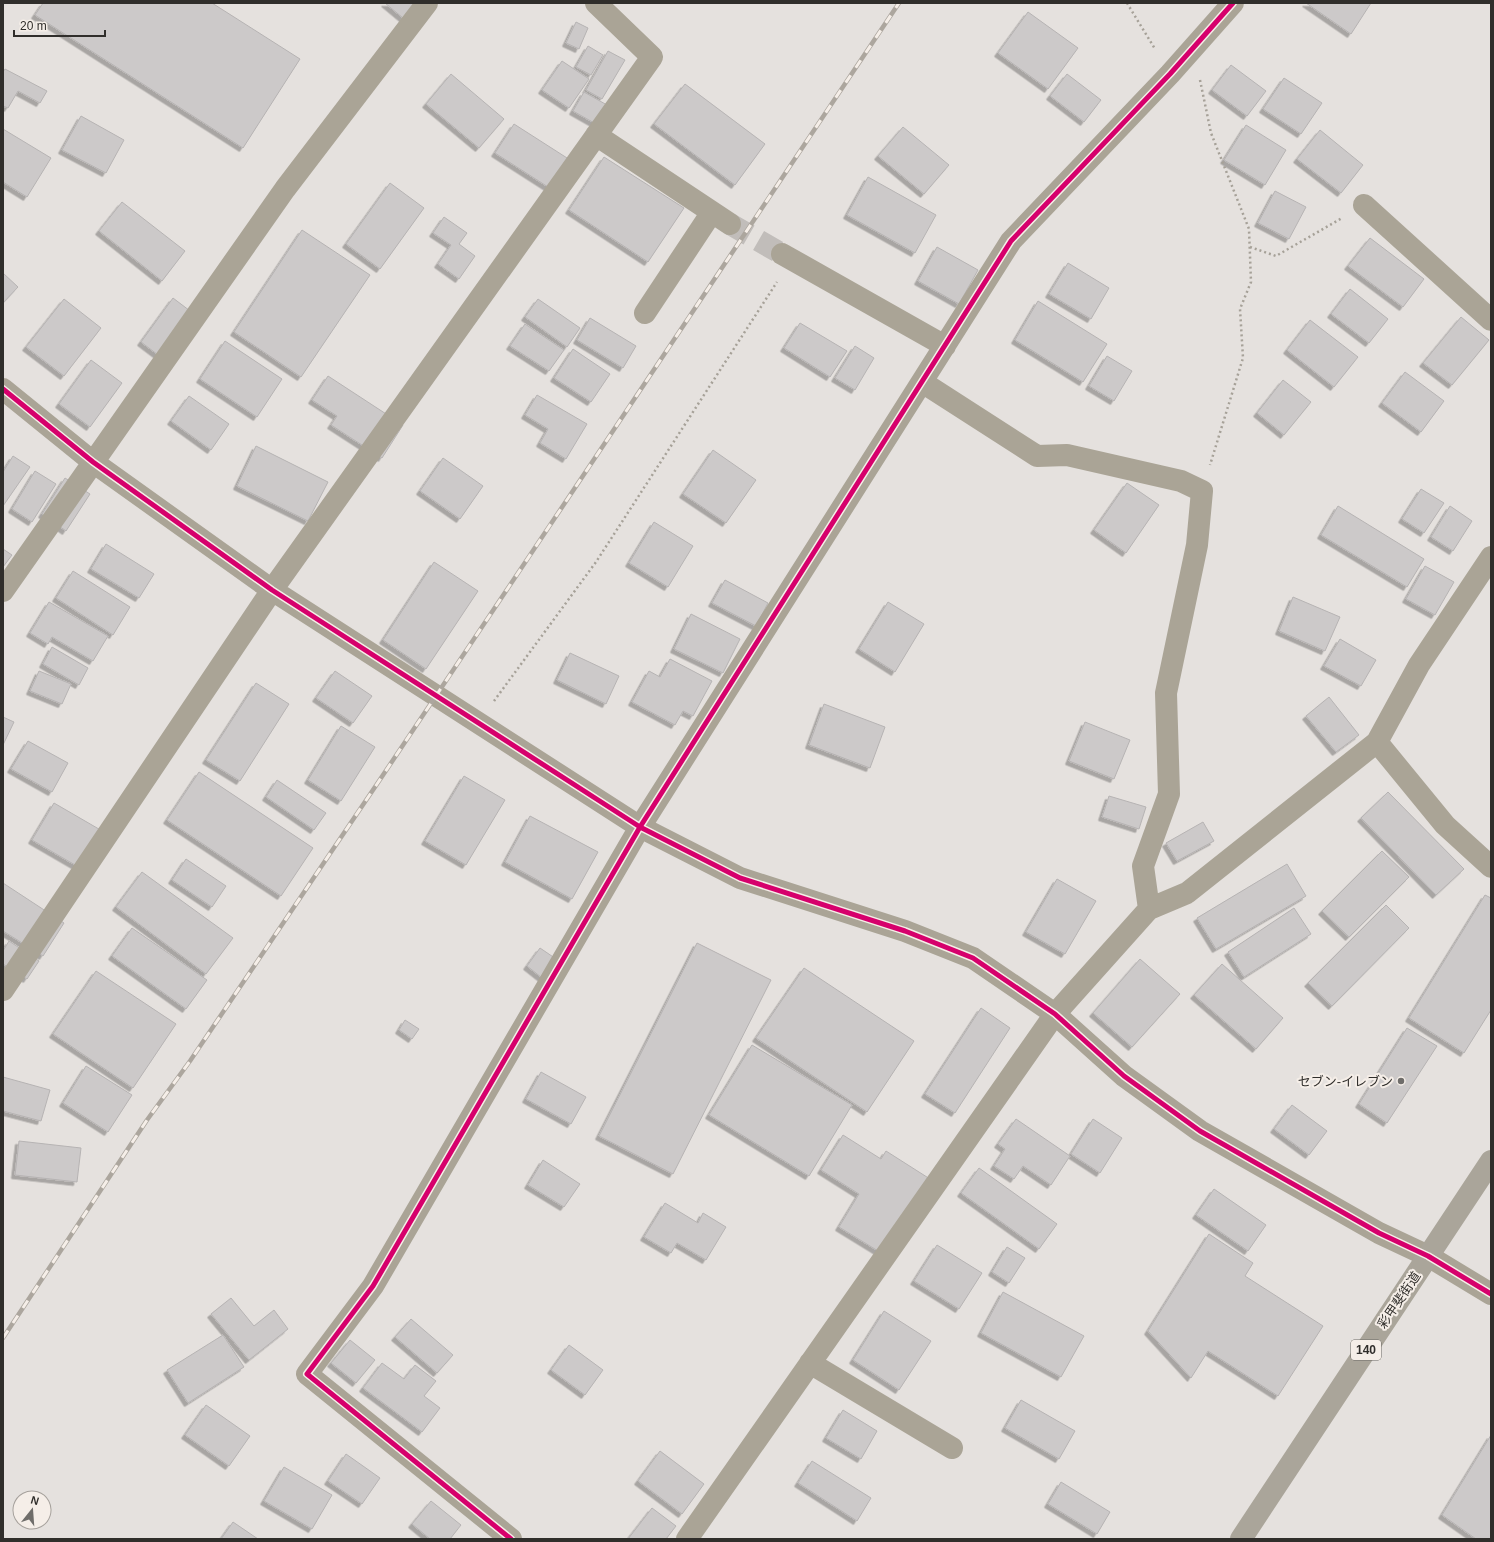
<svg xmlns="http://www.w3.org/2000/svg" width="1494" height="1542" viewBox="0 0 1494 1542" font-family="Helvetica,'Noto Sans JP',sans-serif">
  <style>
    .building { fill: #ccc9c9; stroke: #b6b3b3; filter: url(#shadow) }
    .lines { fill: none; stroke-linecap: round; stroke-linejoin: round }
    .minor-tunnel { stroke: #c1bdba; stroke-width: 22; stroke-dasharray: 22 11; stroke-linecap: butt }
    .path { stroke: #a6a198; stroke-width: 2.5; stroke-dasharray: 2 3; stroke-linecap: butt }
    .minor { stroke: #aaa496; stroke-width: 22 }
    .highway { stroke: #aaa59a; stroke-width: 22 }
    .rail-casing { stroke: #aca69e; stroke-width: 4.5 }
    .rail { stroke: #f5eee8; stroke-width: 3; stroke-dasharray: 9; stroke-linecap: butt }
    .cycleway-casing { stroke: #f5eee8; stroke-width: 8 }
    .cycleway { stroke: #d6006c; stroke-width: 5 }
    .poi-dot { fill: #6f6d6a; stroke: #f5eee8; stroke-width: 1.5 }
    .labels { text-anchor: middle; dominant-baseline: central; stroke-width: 4; stroke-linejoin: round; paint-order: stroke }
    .shield { fill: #f5eee8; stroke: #6b6864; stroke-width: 1 }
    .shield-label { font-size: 12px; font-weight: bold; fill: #302e2b }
    .poi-label { font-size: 13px; fill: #302e2b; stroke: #f5eee8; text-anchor: end }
    .street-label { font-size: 13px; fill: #302e2b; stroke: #f5eee8 }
  </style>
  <defs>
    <filter id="shadow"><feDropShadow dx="-3.5" dy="3.5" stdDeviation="0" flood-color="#0004"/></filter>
  </defs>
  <rect width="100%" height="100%" fill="#e5e1de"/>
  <path class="building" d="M43,3h169l88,56 -57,89 -208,-133z
    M385,3h30l-12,15z
    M1306,3h65l-20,31z
    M1028,12l50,36 -30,41 -50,-36z
    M576,22l12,6 -9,21 -13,-6z
    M588,46l15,9 -12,20 -15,-8z
    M608,51l17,9 -23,39 -16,-9z
    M562,61l27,18 -20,29 -27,-18z
    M1231,65l35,26 -19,25 -35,-26z
    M5,69l42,22 -7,12 -22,-12 -10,17 -5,-2v-34z
    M451,74l53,45 -25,29 -53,-44z
    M1067,74l34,26 -17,22 -34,-26z
    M1284,78l38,25 -21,31 -38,-25z
    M685,84l80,60 -30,41 -81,-61z
    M584,92l23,13 -11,19 -23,-13z
    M81,116l43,24 -18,33 -44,-23z
    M514,124l64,41 -19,29 -64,-41z
    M1246,125l40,25 -21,35 -41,-25z
    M903,127l46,38 -25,29 -46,-38z
    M3,129l48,29 -24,39 -24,-15z
    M1320,130l43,35 -22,28 -44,-34z
    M604,157l80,51 -36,54 -79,-52z
    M868,177l68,38 -21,38 -68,-38z
    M390,183l34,25 -44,61 -34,-25z
    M1275,191l31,16 -17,32 -31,-16z
    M122,202l63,49 -23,30 -63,-50z
    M444,217l23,16 -8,11 16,12 -16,23 -21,-15 13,-19 -18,-12z
    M302,230l68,45 -69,102 -67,-45z
    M1370,238l54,41 -21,28 -55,-41z
    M937,247l41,23 -19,34 -41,-23z
    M1068,263l41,25 -18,31 -42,-25z
    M3,273l15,14 -15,16z
    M1350,289l38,30 -19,24 -38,-29z
    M173,298l29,22 -32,44 -29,-22z
    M64,299l37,29 -37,48 -38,-29z
    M538,299l42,29 -13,19 -42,-30z
    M1038,301l69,43 -24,38 -68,-42z
    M1461,317l28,23 -37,45 -29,-22z
    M590,318l46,28 -13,22 -46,-28z
    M1310,320l48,37 -24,30 -47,-37z
    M800,323l47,28 -17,26 -46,-29z
    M525,324l39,26 -15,21 -39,-25z
    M225,341l57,38 -25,38 -57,-38z
    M855,346l19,12 -19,32 -20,-12z
    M573,349l37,25 -19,28 -37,-24z
    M1107,356l25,15 -18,30 -25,-15z
    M91,360l31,23 -32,44 -31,-23z
    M1405,372l39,29 -23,31 -39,-29z
    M328,376l75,49 -21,33 -51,-33 6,-9 -25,-16z
    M1283,380l28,22 -27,33 -27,-22z
    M537,395l50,29 -21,35 -26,-16 8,-14 -23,-14z
    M189,396l40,28 -18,26 -40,-29z
    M256,446l72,36 -20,39 -71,-35z
    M713,450l43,30 -30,43 -43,-29z
    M13,456l17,11 -27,39v-34z
    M443,458l40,28 -23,33 -40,-28z
    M35,471l21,13 -24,38 -20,-13z
    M65,478l25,16 -24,37 -24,-17z
    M1127,483l32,22 -33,48 -32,-23z
    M1421,489l23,14 -20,30 -22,-14z
    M1338,506l86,53 -17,28 -86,-52z
    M1450,506l22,15 -19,30 -22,-14z
    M654,522l39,24 -25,41 -39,-24z
    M106,544l48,30 -15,24 -48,-29z
    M3,549l9,6 -9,12z
    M434,562l44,29 -52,78 -43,-29z
    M1425,566l29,16 -19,33 -29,-16z
    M73,571l57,36 -17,28 -57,-37z
    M725,580l43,23 -12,23 -44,-23z
    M1293,597l47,20 -15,34 -46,-20z
    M49,602l59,34 -15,25 -41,-24 -4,7 -18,-11z
    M888,602l36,22 -29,48 -36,-23z
    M691,614l49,25 -17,34 -49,-24z
    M1340,639l36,21 -15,26 -37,-20z
    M52,647l36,21 -9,17 -36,-21z
    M570,653l49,23 -13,28 -49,-24z
    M670,659l42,22 -19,35 -10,-5 -8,14 -43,-23 17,-31 11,6z
    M39,671l32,13 -9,20 -32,-13z
    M335,671l37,25 -19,27 -37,-25z
    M256,683l33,21 -49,77 -34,-21z
    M1329,697l30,38 -23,17 -30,-36z
    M824,704l61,23 -15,41 -61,-23z
    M3,717l11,5 -11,23z
    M1085,722l45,18 -16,39 -45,-18z
    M341,726l34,21 -34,54 -33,-21z
    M28,741l40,22 -16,29 -41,-23z
    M199,772l114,76 -32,48 -114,-76z
    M464,776l41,24 -39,65 -41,-24z
    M277,780l49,33 -12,17 -48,-33z
    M1388,792l76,77 -28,26 -75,-77z
    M1109,796l37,11 -7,22 -37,-12z
    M54,803l50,29 -22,37 -50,-29z
    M530,816l68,36 -26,47 -67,-37z
    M1203,822l11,19 -37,20 -11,-18z
    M1382,851l27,26 -60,60 -27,-26z
    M186,859l40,27 -14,21 -40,-27z
    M1287,864l19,32 -90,53 -19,-31z
    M142,872l91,66 -27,36 -90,-67z
    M1057,879l39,22 -31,53 -39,-22z
    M3,883l61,40 -21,33 -40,-25z
    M1485,895l6,3v112l-27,43 -55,-35z
    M1386,905l23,23 -77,78 -24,-23z
    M1294,908l17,26 -67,43 -16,-25z
    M132,928l75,52 -21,29 -74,-53z
    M9,941l30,20 -12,18 -24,-15v-13z
    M697,943l74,37 -98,194 -74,-38z
    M540,948l25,17 -14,20 -24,-19z
    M1140,959l40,35 -48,53 -39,-34z
    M1222,964l61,54 -27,31 -62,-54z
    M804,968l110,73 -47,71 -111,-74z
    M96,971l80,53 -43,64 -80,-54z
    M981,1008l29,20 -55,85 -30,-19z
    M405,1020l14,9 -7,10 -13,-9z
    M1407,1028l30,18 -50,77 -28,-19z
    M752,1045l100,60 -43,71 -100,-61z
    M86,1066l46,29 -24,37 -45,-29z
    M541,1072l45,25 -15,27 -45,-25z
    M3,1077l47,13 -9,31 -38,-10z
    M1292,1105l35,26 -18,24 -35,-26z
    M1016,1119l54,37 -19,29 -28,-19 -9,13 -20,-13 11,-17 -7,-5z
    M1093,1119l29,19 -22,35 -29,-19z
    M843,1135l38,24 5,-8 44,28 -47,75 -44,-27 20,-33 -38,-24z
    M19,1141l62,7 -4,34 -62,-7z
    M543,1160l37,24 -16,23 -36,-22z
    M979,1168l78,56 -18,25 -78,-56z
    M1214,1189l52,36 -18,26 -52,-36z
    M665,1203l33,20 5,-10 23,14 -20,33 -29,-17 -6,10 -27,-16z
    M1209,1234l44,29 -8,13 78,50 -45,70 -70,-45 -17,27 -43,-47z
    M937,1245l45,28 -23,36 -45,-28z
    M1007,1247l18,11 -16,25 -17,-11z
    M1003,1292l81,44 -23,41 -80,-44z
    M231,1298l23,28 20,-16 14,19 -39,31 -38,-46z
    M884,1311l47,30 -32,49 -46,-30z
    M411,1319l42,36 -16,18 -42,-36z
    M223,1335l21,32 -56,36 -21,-33z
    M350,1340l25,20 -19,23 -25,-20z
    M569,1345l34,25 -18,25 -34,-25z
    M382,1363l22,16 11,-14 21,16 -12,15 16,12 -18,24 -59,-44z
    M1021,1400l54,31 -16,28 -54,-31z
    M206,1405l44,31 -21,30 -44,-31z
    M843,1410l34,21 -16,28 -35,-21z
    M1491,1435v104h-15l-34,-24z
    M660,1451l44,33 -22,30 -44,-33z
    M346,1454l34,24 -18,26 -34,-23z
    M812,1461l59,37 -14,23 -59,-38z
    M284,1467l48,28 -20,34 -48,-28z
    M1061,1482l49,30 -13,22 -49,-30z
    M431,1501l30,24 -11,14h-20l-18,-15z
    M652,1508l24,18 -10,13h-38z
    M233,1522l25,17h-37z"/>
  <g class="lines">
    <path class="minor-tunnel" d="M730,224l52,30"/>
    <path class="path" d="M1127,3l28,46
      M1200,80l11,53 38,96 2,53 -11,27 3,49 -33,107
      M1250,247l26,9 66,-38
      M494,701l102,-139 181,-280"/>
    <path class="minor" d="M596,135l134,89
      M1364,205l127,115
      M782,254l163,92
      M645,313l67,-101
      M922,382l115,74 30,-1 114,26 21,10 -5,54 -31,148 3,101 -26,72 6,43
      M3,389l90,73 179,128 368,237 100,51 165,53 68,27 82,56 69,62 76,55 179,102 49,23 63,38
      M3,591l282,-402 142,-186
      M1377,742l68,83 46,42
      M3,990l269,-400 380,-533 -56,-54
      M810,1363l142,85
      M511,1539l-204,-165 66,-88 267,-459 371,-586 159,-167 63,-71
      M687,1539l368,-525 94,-105 38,-16 190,-151 42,-77 72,-108"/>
    <path class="highway" d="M1241,1539l250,-378"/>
    <g class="rail-casing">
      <path id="rail" d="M3,1338l144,-218 43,-59 187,-277 522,-781"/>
    </g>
    <use href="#rail" class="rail"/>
    <g class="cycleway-casing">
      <path id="cycleway" d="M3,389l90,73 179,128 368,237 100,51 165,53 68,27 82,56 69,62 76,55 179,102 49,23 63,38
        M511,1539l-204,-165 66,-88 267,-459 371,-586 159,-167 63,-71"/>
    </g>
    <use href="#cycleway" class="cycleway"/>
  </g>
  <circle class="poi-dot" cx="1401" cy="1081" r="4"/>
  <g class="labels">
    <rect class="shield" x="1351" y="1340" width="30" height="20" rx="3"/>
    <g class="shield-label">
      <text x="1366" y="1350">140</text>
    </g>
    <g class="poi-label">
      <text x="1393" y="1081">セブン-イレブン</text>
    </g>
    <g class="street-label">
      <text transform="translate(1399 1300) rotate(-56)">彩甲斐街道</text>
    </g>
  </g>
  <rect width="1494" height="1542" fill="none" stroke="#302e2b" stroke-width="8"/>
  <g transform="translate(32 1510) rotate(17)"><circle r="19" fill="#f5eee8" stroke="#a6a19c"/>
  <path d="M0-3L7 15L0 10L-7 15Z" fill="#6f6d6a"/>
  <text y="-6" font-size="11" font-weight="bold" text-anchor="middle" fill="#302e2b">N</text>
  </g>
  <path d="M14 30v6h91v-6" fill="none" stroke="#302e2b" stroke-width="2"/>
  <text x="20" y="30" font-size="12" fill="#302e2b" stroke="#f5eee8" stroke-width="3" paint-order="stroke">20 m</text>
</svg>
